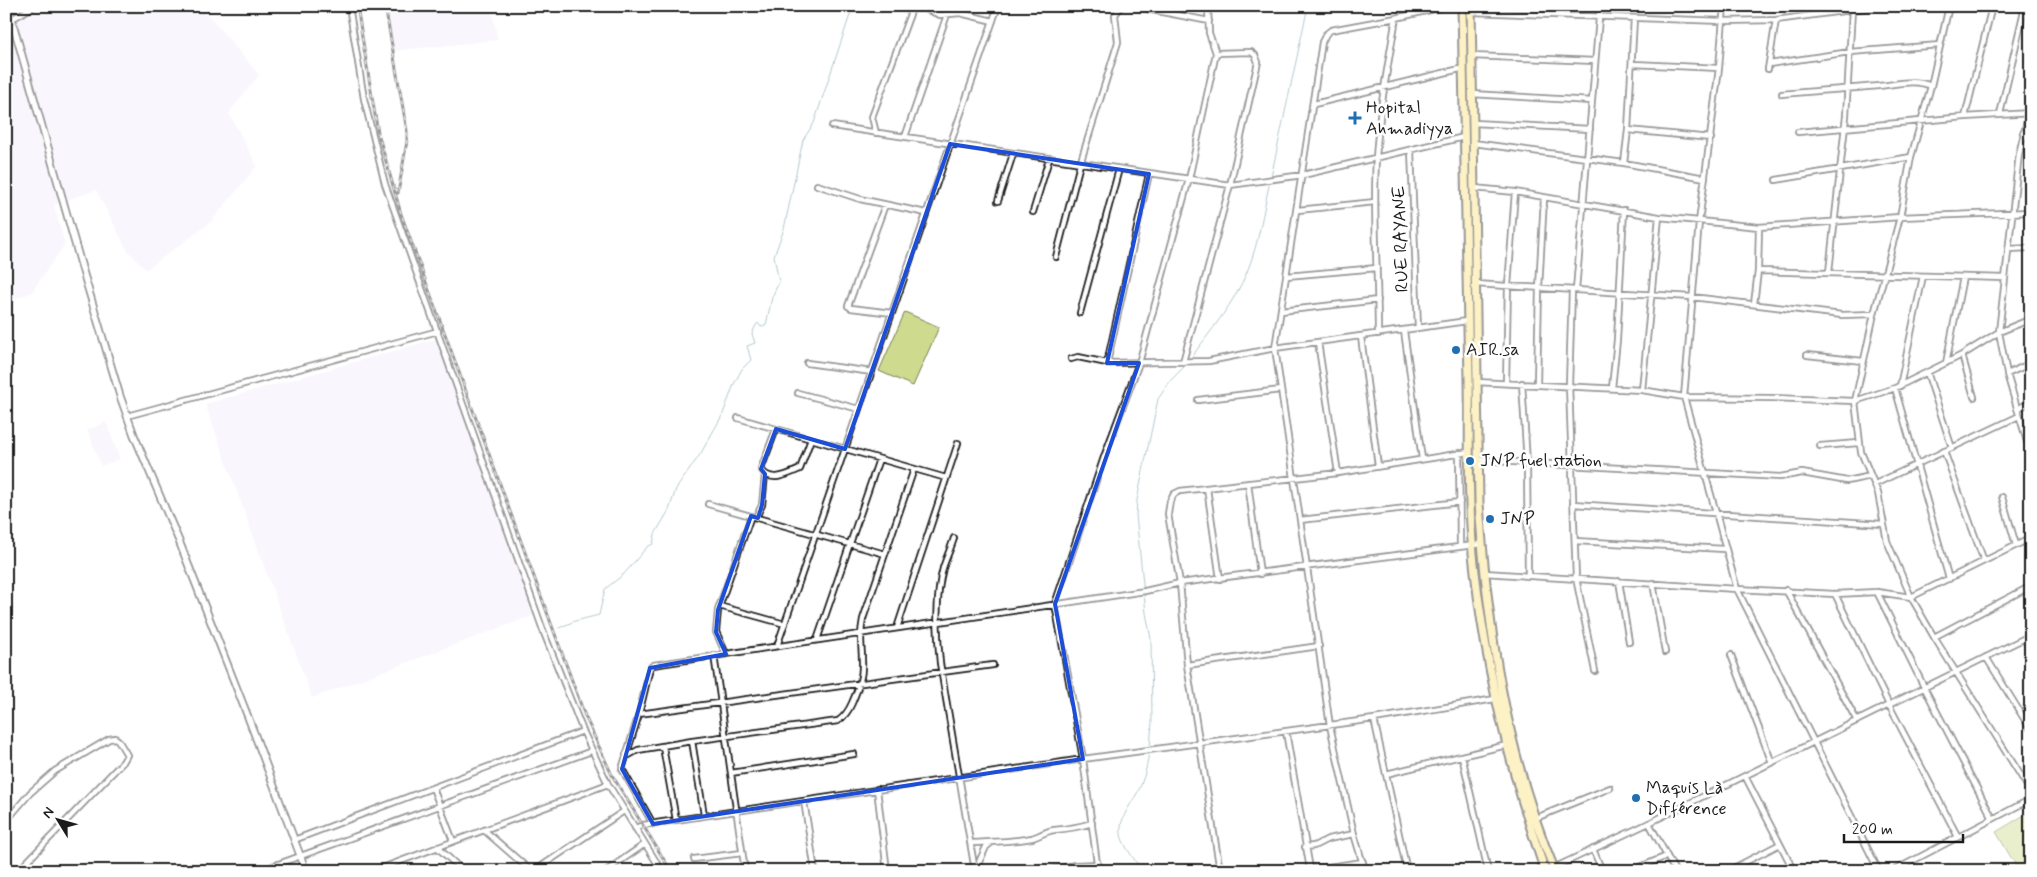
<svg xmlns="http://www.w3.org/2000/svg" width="2037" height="877" viewBox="0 0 2037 877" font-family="Mynerve,sans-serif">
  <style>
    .built { fill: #f2ecfa }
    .green { fill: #cedb8e; stroke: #757c55 }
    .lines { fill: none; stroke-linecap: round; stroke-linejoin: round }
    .stream { stroke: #588691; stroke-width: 1 }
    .minor-casing { stroke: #1c1c1c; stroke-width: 8 }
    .tertiary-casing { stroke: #1c1c1c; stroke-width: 9 }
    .primary-casing { stroke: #1c1c1c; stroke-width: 11 }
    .minor { stroke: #fff; stroke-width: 4.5 }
    .tertiary { stroke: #fff; stroke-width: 5.5 }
    .primary { stroke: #fbe080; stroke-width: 7 }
    .rail-casing { stroke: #1c1c1c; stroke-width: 3 }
    .rail { stroke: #fff; stroke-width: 1; stroke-dasharray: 4; stroke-linecap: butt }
    .marked { fill: none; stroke: #1d4ed8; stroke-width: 4; stroke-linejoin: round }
    .poi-dot { fill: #1f6fb2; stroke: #fff; stroke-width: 2 }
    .labels { text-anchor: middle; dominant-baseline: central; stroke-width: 5; stroke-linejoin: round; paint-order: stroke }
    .poi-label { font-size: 18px; fill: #1c1c1c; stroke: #fff; text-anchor: start }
    .street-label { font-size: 18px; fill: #1c1c1c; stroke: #fff }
  </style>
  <rect width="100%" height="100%" fill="#fff"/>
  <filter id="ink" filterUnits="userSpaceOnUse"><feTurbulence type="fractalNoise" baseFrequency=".02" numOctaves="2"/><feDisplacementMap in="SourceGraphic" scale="10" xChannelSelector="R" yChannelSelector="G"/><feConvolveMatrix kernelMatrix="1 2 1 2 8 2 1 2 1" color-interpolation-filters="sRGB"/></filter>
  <g filter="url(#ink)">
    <path class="built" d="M19,6h182l58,69 -30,38 28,53 -46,56 -65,48 -19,-20 -31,-60 -42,15 11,39 -34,49 -25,9v-287z
      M386,6h105l7,34 -105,11z
      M436,339l99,276 -223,83 -107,-294z
      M106,422l14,37 -19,7 -14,-36z"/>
    <path class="green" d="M905,312l34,15 -26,59 -34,-15z
      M2031,811v60h-12l-23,-39z"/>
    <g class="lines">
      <path class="stream" d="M1271,177l37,-171
        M1190,359c20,-27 44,-56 57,-87 12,-29 16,-61 23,-91
        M559,628l16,-7 24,-6 6,-26 19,-15 23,-27 6,-3 2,-10 14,-24 7,-21 25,-36 22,-39 11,-30 8,-15 9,-9 -4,-14 8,-3 -3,-9 4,-9 2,-2 3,4 5,-2 6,-28 7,-15 -5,-26 10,-27 19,-89 11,-17 39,-117
        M1150,747l2,-25 -1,-83 -5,-26 -10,-98 1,-15 21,-101 13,-19 17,-17
        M1142,871c-6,-10 -14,-19 -19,-30 -9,-21 11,-38 18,-56 4,-11 7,-22 8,-34"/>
      <g class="minor-casing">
        <path id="minor" d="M349,6l15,93 21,85 159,449 39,98 25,53 54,87
          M1131,6l78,15
          M1949,6l-18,80 -20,71 -11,60 -26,97 -19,87 6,51 17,41 9,48 24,56 120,-59
          M912,9h13l15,6 20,-2 33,8
          M1471,12l252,9 53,-1 105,-14
          M1560,14v-8
          M12,19l22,-13
          M1472,56l123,5
          M1633,64l86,4 -20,154 -15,175 53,192 142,282
          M1769,64l81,-12 90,-7
          M1719,68l5,-62
          M1768,69l8,-49
          M1472,94l120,7
          M1782,94c32,-3 64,-5 96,-8 18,-1 35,-8 53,0
          M1314,104l150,-36
          M2031,104l-12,50 -20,178 8,42 24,81
          M2000,114l25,-108
          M1965,117l27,-111
          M1473,123l117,6
          M832,126l398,59 73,-10 161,-38
          M1628,130l83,8
          M1798,132l167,-15 66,-4
          M876,133l-4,-16 41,-111
          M2023,133l8,7
          M905,137l45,-131
          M1473,143l151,20 81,15
          M1411,150l7,178
          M1624,163l4,-33 6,-112
          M1776,180l135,-23
          M817,185l43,14 66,14
          M1474,188l41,4 144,25 100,10 141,-10 131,-5
          M998,201l15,-47
          M885,205l-37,101 3,2 41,5
          M1298,210l77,-8
          M1033,212l16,-53
          M2008,249l23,-1
          M1056,257l24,-93 38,-122 -3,-27 6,-9
          M1758,271l247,7
          M1829,272l17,-156 6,-106
          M1287,276l90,-8
          M1475,284l217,13 150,18 32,-1
          M1572,290l-3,95 7,193 19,93
          M1576,290l24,-284
          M1754,304l4,-33 1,-44
          M1281,311l97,-11
          M1080,313l39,-144
          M1404,331l18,128
          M1378,334c0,-58 -5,-117 -2,-176 3,-47 12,-93 20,-140
          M1361,337l17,129
          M1318,342l20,131
          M1807,355l56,6
          M1962,355l12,42
          M1071,359l7,-2 29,6 102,-2 66,-13 192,-27
          M1183,362l47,-177 28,-123 -3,-7 -4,-3 -35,1
          M807,363l65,9
          M1107,363l42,-189
          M1946,363l17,-86
          M1927,372l25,76
          M2007,374l24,-11
          M1476,382l166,8 42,7 86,1 85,3 40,-13 67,-33 37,-23 32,-13
          M1506,383l2,-97 7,-94
          M1522,383l5,80 1,113
          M1537,384l2,-96 5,-90
          M1900,386l23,-110
          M1612,388l5,-48 7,-130
          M1895,388l54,191
          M1642,390l17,-173
          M798,393l61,16
          M1198,400l83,-10
          M2017,409l14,-7
          M127,416l311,-85
          M738,418l208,60
          M776,429l-15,40c9,15 28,5 39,0l11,-30
          M1820,446l39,-3
          M1944,451l40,110
          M1459,453l1,93
          M1478,460l302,17 22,-4 45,8 24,-5
          M1248,483l12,91
          M1875,484l144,-68
          M1207,488l13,91
          M2002,497l14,48
          M708,504l177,50
          M1573,504l310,20
          M756,517l6,-12 3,-31
          M1300,520l160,-18
          M954,538c-3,10 -8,20 -11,30 -8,30 -6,64 -3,95l35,208
          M1575,541l150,8
          M1484,573l253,16 98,5 42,-2 34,5 23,40 97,155
          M1619,581l10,61
          M1653,583l12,69
          M1786,590l71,131
          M1877,592l47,95 69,132
          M1835,594l54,111 69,132
          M719,606l66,18
          M897,628l61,-185
          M1934,637l97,-51
          M2024,639l7,11
          M817,640l62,-181
          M777,646l221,-640
          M726,654l-10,-22 2,-22 33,-94
          M714,655l31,216
          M1731,655l41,108
          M1986,657l45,73
          M1187,665l132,-19
          M639,714l354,-49
          M1374,719l33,152
          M1286,732l24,137
          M692,741l12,74
          M663,747l13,73
          M626,754l3,1 9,-5 54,-9 146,-20c6,-4 11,-11 14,-18 6,-14 11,-26 10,-42 0,-17 -3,-24 1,-42l51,-150
          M1462,756l26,115
          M731,773l123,-19
          M1386,774l121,-29
          M1745,776l49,95
          M433,788l20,53
          M877,789l10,82
          M804,801l11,70
          M1536,818l74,-30
          M6,821l24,-28 25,-22 54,-32 6,-1 3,2 9,15 -4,7 -105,109
          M1649,823l26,48
          M653,824l-31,-55 17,-55 11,-46 3,-3 492,-74 35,-8 302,-39
          M635,828l8,-3 440,-66 291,-40 121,-20
          M484,830l47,41
          M294,840l289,-109
          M970,843c21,-1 42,-1 62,-5 7,-2 14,-7 22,-8 13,-1 25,-3 38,-7
          M437,847l26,24
          M1305,847l9,-1 14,-7 26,-5
          M1593,849l9,22
          M694,859l48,-6
          M388,866l6,5
          M259,871l330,-119
          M374,871l234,-87
          M534,871l90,-60
          M606,871l39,-27
          M975,871l11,-24 6,-5
          M1046,871l29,-6 23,-1
          M1098,871l-15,-112 -28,-155 49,-147 35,-94 50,-184 27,-126 -7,-20 -1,-27
          M1220,871l-33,-206 -7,-82 -12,-69 2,-13 4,-7 6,-3 158,-18 131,-21
          M1300,871l63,-9
          M1365,871l-11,-37 -24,-108 -55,-378 47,-306 4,-8 5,-4 65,-12 51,-12
          M1547,871l102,-48 382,-188
          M1630,871l37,-15
          M1728,871l52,-27
          M1893,871l138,-72"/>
      </g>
      <g class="tertiary-casing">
        <path id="tertiary" d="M8,6l74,262 38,128 14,39 45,106 69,176 58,154"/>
      </g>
      <g class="primary-casing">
        <path id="primary" d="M1462,6c2,125 4,249 7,373 1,65 -2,129 6,193 12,103 36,201 70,299
          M1471,6l8,496c8,125 27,253 76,369"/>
      </g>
      <use href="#minor" class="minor"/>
      <use href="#tertiary" class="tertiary"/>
      <use href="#primary" class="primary"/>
      <g class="rail-casing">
        <path id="rail" d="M357,6l21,127 23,81 184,502 27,59 59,96
          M385,6l22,125v10l-9,52"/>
      </g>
      <use href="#rail" class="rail"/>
    </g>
  </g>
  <path d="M0 0H2037V877H0ZM950,144l199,30 -42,189h32l-84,241 28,155 -430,65 -31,-55 28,-101 76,-14 -10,-22 2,-22 33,-94 7,2 4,-13 3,-31 -4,-5 15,-40 69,20z" fill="#fff" fill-opacity=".55" fill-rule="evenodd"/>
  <path class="marked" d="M950,144l199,30 -42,189h32l-84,241 28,155 -430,65 -31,-55 28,-101 76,-14 -10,-22 2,-22 33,-94 7,2 4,-13 3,-31 -4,-5 15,-40 69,20z"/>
  <g class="poi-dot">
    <path d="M1352.5 110.5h5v5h5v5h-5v5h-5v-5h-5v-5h5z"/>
    <circle cx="1456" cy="350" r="5"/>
    <circle cx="1470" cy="461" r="5"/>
    <circle cx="1490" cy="519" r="5"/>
    <circle cx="1636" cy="798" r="5"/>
  </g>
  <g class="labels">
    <g class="poi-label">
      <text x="1366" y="108">Hopital<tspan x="1366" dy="21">Ahmadiyya</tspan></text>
      <text x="1466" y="350">AIR.sa</text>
      <text x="1480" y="461">JNP fuel station</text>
      <text x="1500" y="519">JNP</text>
      <text x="1646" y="788">Maquis Là<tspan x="1646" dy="21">Différence</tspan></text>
    </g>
    <g class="street-label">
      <text transform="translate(1401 239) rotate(-92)">RUE RAYANE</text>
    </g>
  </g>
  <rect width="2037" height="877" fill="none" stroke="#fff" stroke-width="25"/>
  <rect x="12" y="12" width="2012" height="852" fill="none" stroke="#1c1c1c" stroke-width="2" filter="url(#ink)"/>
  <g transform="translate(58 820) rotate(307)" stroke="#ffffff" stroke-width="4" paint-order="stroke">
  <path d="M0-4L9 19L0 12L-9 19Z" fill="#1c1c1c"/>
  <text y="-8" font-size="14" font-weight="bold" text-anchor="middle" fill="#1c1c1c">N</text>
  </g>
  <path d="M1844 834v8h119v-8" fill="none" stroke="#1c1c1c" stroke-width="2.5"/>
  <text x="1852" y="834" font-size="15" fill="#1c1c1c" stroke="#ffffff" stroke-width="4" paint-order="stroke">200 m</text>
</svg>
